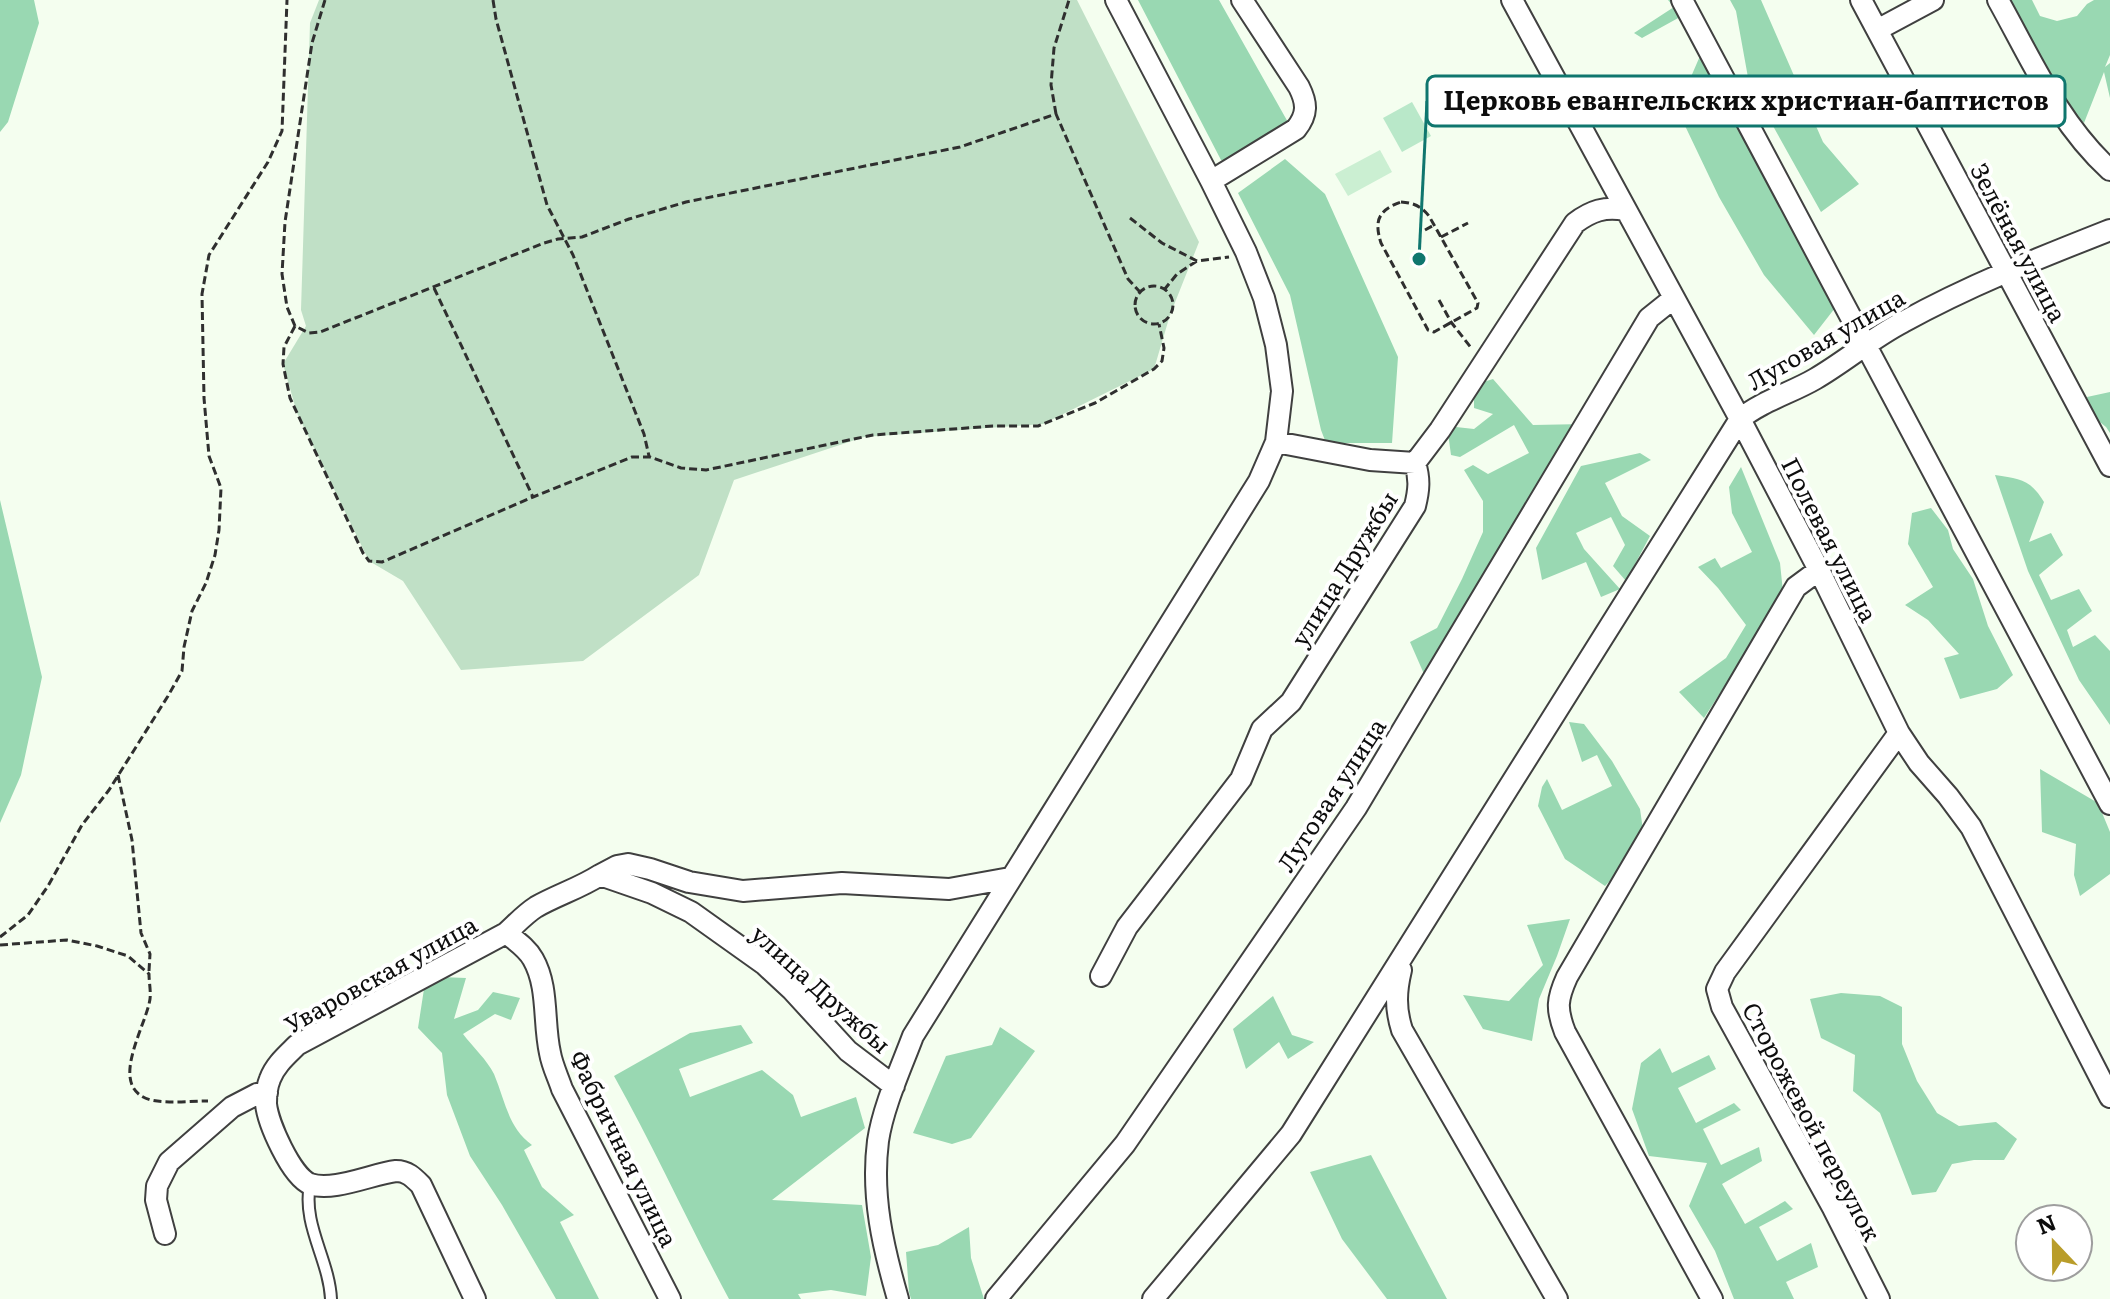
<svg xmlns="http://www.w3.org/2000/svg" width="2110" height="1299" viewBox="0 0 2110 1299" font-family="Literata,serif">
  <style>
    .green { fill: #b9e8c9 }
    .forest { fill: #99d8b2 }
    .cemetery { fill: #c0e0c6 }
    .pitch { fill: #cbefd2 }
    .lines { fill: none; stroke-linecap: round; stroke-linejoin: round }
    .lane-casing { stroke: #404040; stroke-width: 14 }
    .street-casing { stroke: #404040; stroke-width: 24 }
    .path { stroke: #2f2f2f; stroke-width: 3; stroke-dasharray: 8 4; stroke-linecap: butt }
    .lane { stroke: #fff; stroke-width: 10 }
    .street { stroke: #fff; stroke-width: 20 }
    .labels { text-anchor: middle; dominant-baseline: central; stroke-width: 8; stroke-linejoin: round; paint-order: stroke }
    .street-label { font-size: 24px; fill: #0d0d0d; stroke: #fff }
    .leader { fill: none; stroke: #0f766e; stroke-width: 3 }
    .callout-dot { fill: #0f766e; stroke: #fff; stroke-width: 3 }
    .callout { fill: #fff; stroke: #0f766e; stroke-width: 3 }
    .callout-label { font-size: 26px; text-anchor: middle; font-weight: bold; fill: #0d0d0d }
  </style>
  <rect width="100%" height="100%" fill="#f4feef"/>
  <path class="green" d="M1412,102l19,34 -29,16 -19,-34z"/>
  <path class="forest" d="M0,0h34l5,23 -31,99 -8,10z
    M1138,0h81l70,124 -53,42 -15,-6z
    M1668,0h9l165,299 -28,36 -50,-60 -45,-78 -42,-88 23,-53 -20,-39 -38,21 -8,-5 40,-26z
    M1730,0h31l62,142 36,42 -38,28 -72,-129 -13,-72z
    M2001,0h31l8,16 17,5 20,-5 10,-12 7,-4h16v55l-5,12 5,-4v35l-6,-26 -20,51 -34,-40z
    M1285,159l40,35 73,163 -6,86h-66l-5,-13 -31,-135 -52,-102z
    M1493,379l40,46 52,-1 -161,250 -14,-32 27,-14 25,-49 21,-47v-31l-19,-31 9,-5 15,9 41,-21 -15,-28 -54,32 -9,-2 -4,-29 27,3 19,-15 -19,-6v-23z
    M2110,392v41l-4,-6 -16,-13 -3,-17z
    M1640,453l11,7 -46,23 17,33 28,20 -24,45 -13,-15 12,-21 -14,-28 -35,16 8,16 36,40 -19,8 -15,-35 -44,18 -6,-32 45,-82z
    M1741,467l39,96 3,29 -28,47 -51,79 -25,-26 47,-34 20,-33 -28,-37 -20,-21 17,-9 6,10 31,-16 -20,-39 -3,-26z
    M1995,475c25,4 35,4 49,27l-15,40 22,-9 12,22 -24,20 12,25 28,-11 13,22 -25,19 6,17 22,-12 15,16v74l-31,-45 -51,-109z
    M0,500l42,177 -21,98 -21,48z
    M1931,508l17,22 5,19 20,30 15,47 25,49 -16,14 -37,10 -16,-41 15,-4 -31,-34 -23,-15 28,-18 -25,-43 4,-31z
    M1569,722l15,2 28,37 28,48 5,35 -40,42 -40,-27 -27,-53 4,-19 5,-8 15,31 50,-24 -15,-31 -15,7z
    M2040,769l58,34 12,29v42l-30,22 -6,-21 2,-31 -34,-12z
    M1570,919l-13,37 -18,43 -7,42 -49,-12 -20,-34 46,6 34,-36 -16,-40z
    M441,977l25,1 -12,41 24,-9 15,-18 27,6 -9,22 -16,-6 -32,20c10,13 24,26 31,40 11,26 14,54 38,71l-8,5 18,37 32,28 -14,7 39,77h-43l-54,-94 -32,-49 -23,-61 -5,-42 -24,-25 6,-39z
    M1841,993l39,3 22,11v37l15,37 20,32 22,13 37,-4 21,17 -13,21h-30l-22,4 -16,28 -24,3 -32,-82 -27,-22 2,-36 -34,-17 -11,-39z
    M1273,996l19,39 22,7 -26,17 -9,-17 -33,27 -13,-40z
    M741,1025l12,18 -74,26 11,28 72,-27 31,25 8,22 55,-20 9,31 -93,72 90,5 9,52 -5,39 -35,-6 -33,4 3,5h-72c-40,-74 -74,-150 -115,-223l76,-43z
    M1000,1027l35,24 -64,87 -19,6 -39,-11 33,-77 46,-11z
    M1660,1048l12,25 37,-18 7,14 -38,19 18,35 38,-20 7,7 -38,19 18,36 38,-18 3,14 -40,23 23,40 40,-23 8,8 -34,18 18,34 34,-18 7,24 -32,15 8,17h-60l-19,-48 -26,-45 18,-43 -58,-7 -17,-47 9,-46z
    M1371,1155l76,144h-60l-45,-60 -32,-67z
    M969,1227l2,31 13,41h-73l-2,-7 -3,-40 32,-7z"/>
  <path class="cemetery" d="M319,0h758l122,242 -29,73 -16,54 -111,55 -179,13 -130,43 -35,95 -116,86 -122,9 -58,-89 -34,-20 -72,-148 -14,-49 23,-38 -5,-16 9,-287z"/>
  <path class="pitch" d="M1380,150l12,22 -44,24 -13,-22z"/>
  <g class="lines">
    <g class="lane-casing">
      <path id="lane" d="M310,1184c-8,41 19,75 21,115"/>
    </g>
    <g class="street-casing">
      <path id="street" d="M1512,0l228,419 79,151 80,163 20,30 29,33 23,31 139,270
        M1682,0l428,804
        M1861,0l249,466
        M1998,0c33,59 61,124 112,170
        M1877,30l56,-30
        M1211,181l85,-52c12,-15 11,-26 3,-42l-57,-87
        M1276,442l94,18 45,3
        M600,875l17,-9 11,-2 22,5 39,13 54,9 99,-8 107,6 61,-11
        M506,933c10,8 21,15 27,26 16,28 10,63 17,94 2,12 8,24 12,36l108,210
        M1401,970c-5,21 -6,38 1,60l155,269
        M1101,976l26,-49 114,-148 21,-50 29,-27 124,-196c4,-16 5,-27 0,-43l25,-33 135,-207c16,-12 30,-17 50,-13
        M165,1234l-9,-34 1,-14 12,-24 63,-55 25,-13 10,-1
        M475,1299l-54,-114c-8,-8 -14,-14 -25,-14 -24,3 -63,21 -86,13 -19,-8 -42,-61 -44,-80 0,-8 1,-18 4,-25 5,-14 17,-24 27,-34l209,-112c10,-9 19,-19 30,-26 21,-12 44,-19 64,-32l52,18 39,19 73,52 28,26 56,61 46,35
        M898,1299c-15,-52 -27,-103 -20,-158 5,-34 23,-73 35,-105l346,-555 17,-39 6,-51 -6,-46 -12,-47 -18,-46 -35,-71 -95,-181
        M996,1299l129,-155 231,-336 293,-490 25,-20
        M1153,1299l138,-165 449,-715c22,-18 51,-26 75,-40 31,-18 57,-41 88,-57 67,-37 136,-64 207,-92
        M1712,1299l-147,-267c-9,-23 -8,-33 2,-55l229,-390 23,-17
        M1879,1299l-46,-91 -111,-201 -5,-18 8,-17 174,-239"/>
    </g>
    <path class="path" d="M325,0l-13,43 -27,179 -3,52 5,33 8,19 14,7 11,-1 224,-89 14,-4 24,-2 47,-18 57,-17 274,-55 96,-33 72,165 12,13
      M493,0l3,19 51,186 26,50 71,179 5,22
      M1056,114l-5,-29 3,-37 15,-48
      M1401,202c13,1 20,4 28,14l49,87 -1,5 -43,24 -6,-2 -47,-87c-7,-22 -3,-33 20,-41z
      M1130,218l32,25 35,18 32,-4
      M1425,230l9,-5
      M1441,237l27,-14
      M1135 305a19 19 0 1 1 38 0a19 19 0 1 1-38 0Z
      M434,288l99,209
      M1164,290l13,-16 20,-13
      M1439,300l12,22 21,27
      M295,326l-11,21 -1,17 7,34 73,155 6,8 13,1 151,-65 99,-40h18l31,11 25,2 167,-35 120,-9h45l57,-23 59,-34 8,-8 2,-13 -5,-24
      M118,775l14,65 9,93 9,21 -1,17
      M0,937l28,-22 20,-29 34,-61 27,-35 59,-94 14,-25 2,-24 8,-36 14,-28 9,-28 4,-25 2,-42 -12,-32 -5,-58 -2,-104 7,-39 59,-93 14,-31 5,-131
      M0,945l67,-5 30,6 31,10 21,18c0,8 2,17 1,25 -4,28 -44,89 1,101 18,4 39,1 57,1"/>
    <use href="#lane" class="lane"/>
    <use href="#street" class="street"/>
  </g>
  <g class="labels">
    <g class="street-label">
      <text transform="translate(2020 242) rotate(62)">Зелёная улица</text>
      <text transform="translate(1825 338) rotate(-30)">Луговая улица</text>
      <text transform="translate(1831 539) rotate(63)">Полевая улица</text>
      <text transform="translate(1343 568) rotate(-58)">улица Дружбы</text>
      <text transform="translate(1330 794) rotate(-57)">Луговая улица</text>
      <text transform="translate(380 973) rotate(-29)">Уваровская улица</text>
      <text transform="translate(822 988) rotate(42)">улица Дружбы</text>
      <text transform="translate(1813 1121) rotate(62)">Сторожевой переулок</text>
      <text transform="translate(625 1148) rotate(64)">Фабричная улица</text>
    </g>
  </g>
  <path class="leader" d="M1419 259L1427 101"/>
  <circle class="callout-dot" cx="1419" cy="259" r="8"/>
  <rect class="callout" x="1427" y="76" width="638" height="50" rx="8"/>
  <g class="callout-label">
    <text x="1746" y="110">Церковь евангельских христиан-баптистов</text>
  </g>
  <g transform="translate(2054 1243) rotate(338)"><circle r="38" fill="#ffffff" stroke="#9e9e9e" stroke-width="2"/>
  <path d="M0-6L14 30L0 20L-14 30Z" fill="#b99d2a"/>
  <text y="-12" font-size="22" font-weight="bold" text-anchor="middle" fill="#0d0d0d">N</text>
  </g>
</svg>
